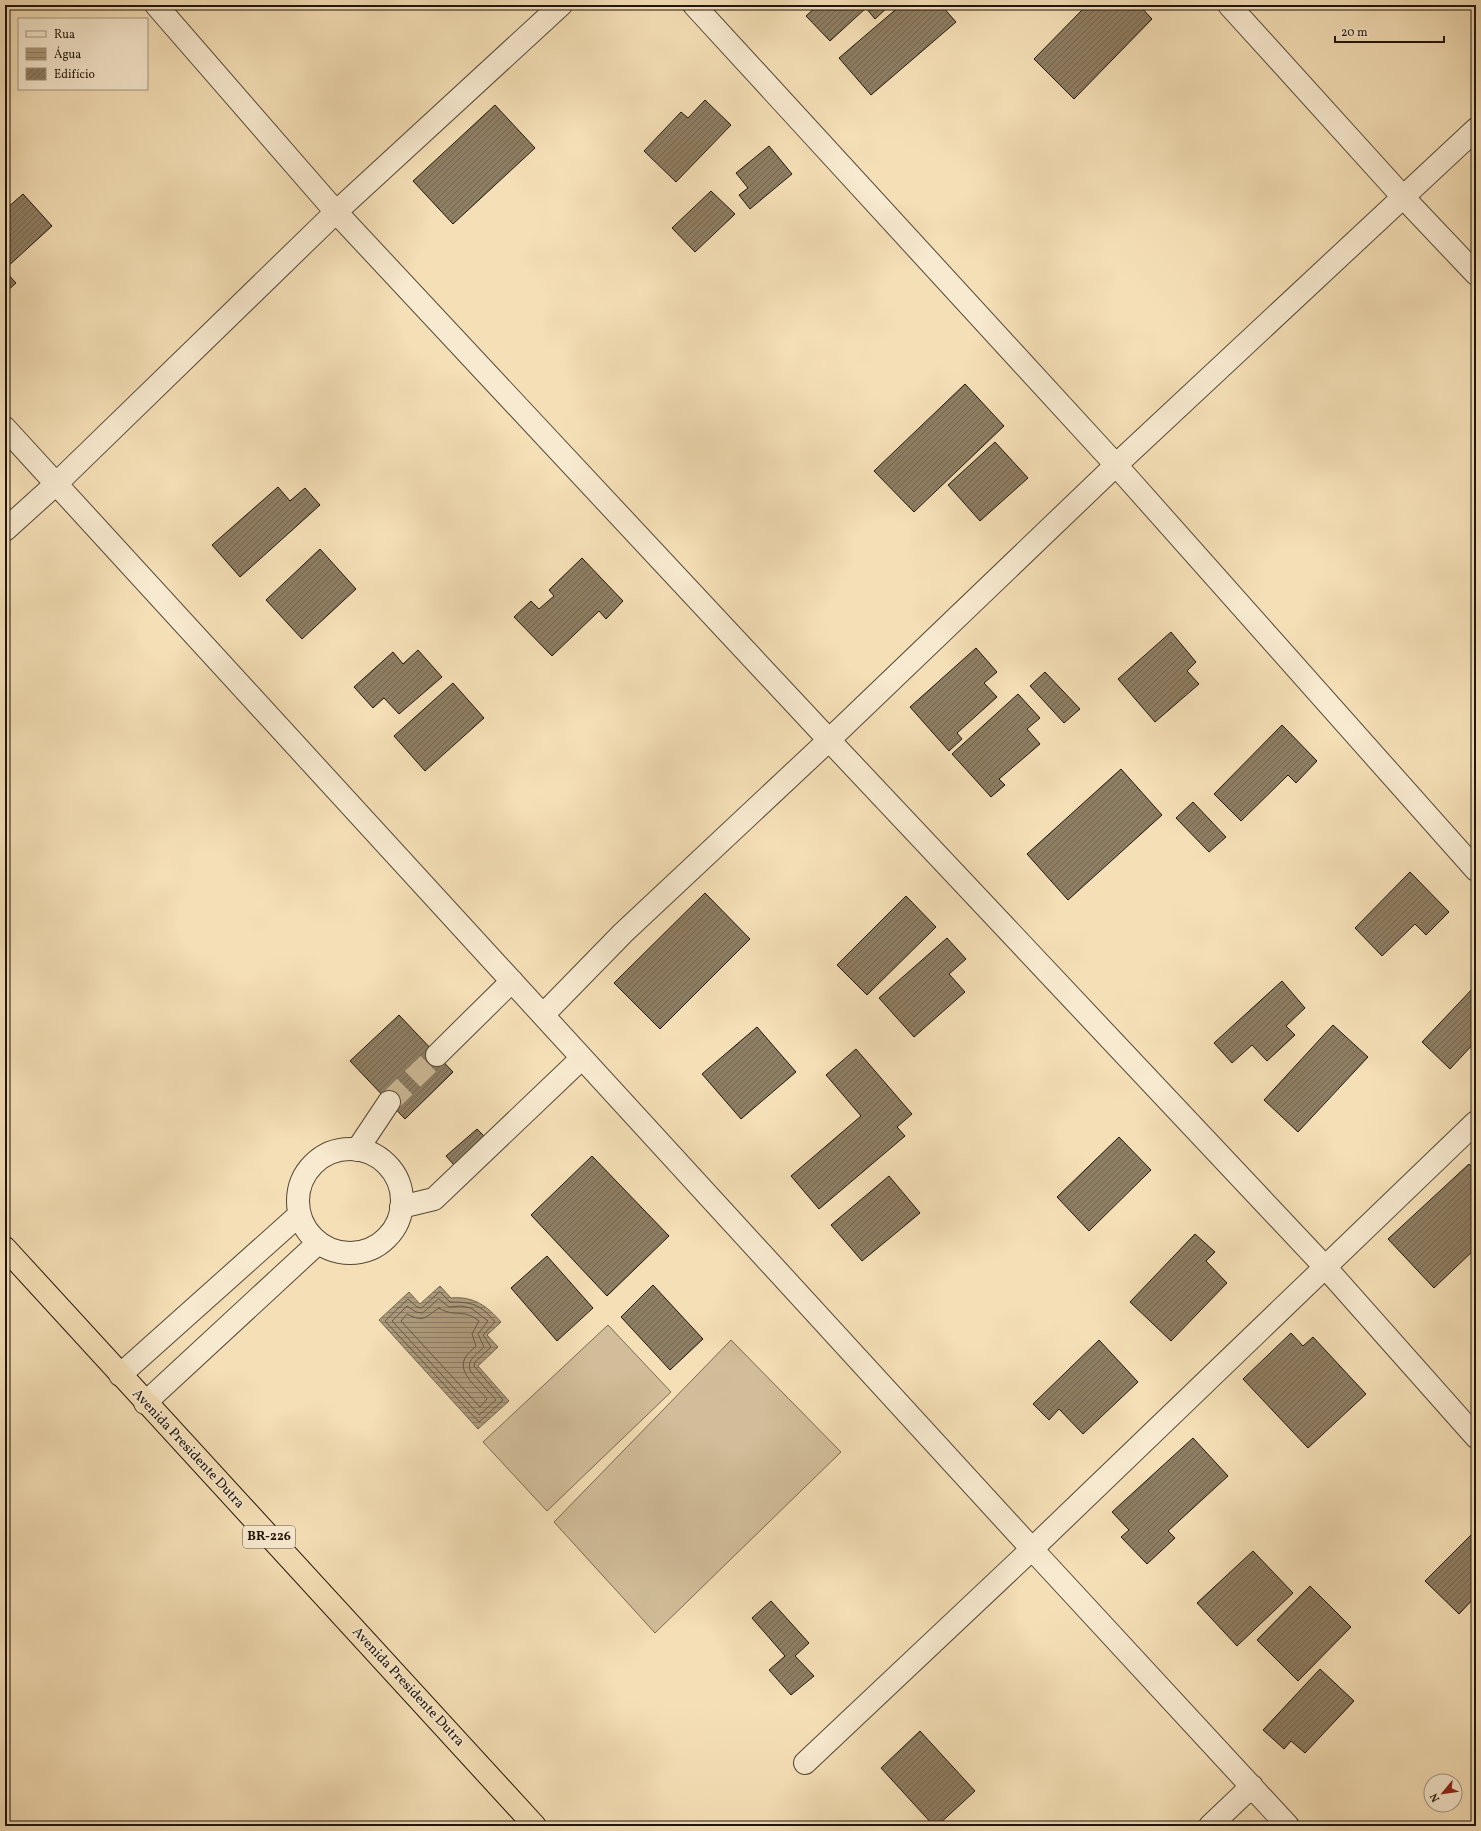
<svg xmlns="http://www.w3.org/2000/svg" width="1481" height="1831" viewBox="0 0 1481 1831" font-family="Vollkorn,serif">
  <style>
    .grass { fill: #d1bd99; stroke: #786952 }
    .water { fill: url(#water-rules); stroke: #74654e }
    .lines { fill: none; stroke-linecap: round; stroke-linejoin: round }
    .shore { stroke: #665843; stroke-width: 1 }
    .building { fill: url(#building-hatch); stroke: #1f150a }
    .minor-tunnel { stroke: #cab794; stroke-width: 22; stroke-dasharray: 22 11; stroke-linecap: butt }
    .minor-casing { stroke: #544835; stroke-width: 24 }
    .highway-casing { stroke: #1f150a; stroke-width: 24 }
    .minor { stroke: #f8ead0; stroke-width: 22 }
    .highway { stroke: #f5dfb6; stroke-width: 22 }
    .labels { text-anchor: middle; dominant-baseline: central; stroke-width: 3; stroke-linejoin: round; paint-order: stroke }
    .shield { fill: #f8ead0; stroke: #605545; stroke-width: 1 }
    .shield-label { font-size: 13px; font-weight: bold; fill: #1f150a }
    .street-label { font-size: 14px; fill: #1f150a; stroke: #f8ead0 }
  </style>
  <defs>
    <pattern id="water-rules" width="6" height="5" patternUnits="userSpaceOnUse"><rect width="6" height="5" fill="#ac9a7c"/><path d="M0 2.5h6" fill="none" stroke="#8b7c64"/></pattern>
    <pattern id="building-hatch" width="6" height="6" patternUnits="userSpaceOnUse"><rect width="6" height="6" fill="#8e7e63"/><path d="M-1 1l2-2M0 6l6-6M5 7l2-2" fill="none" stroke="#736650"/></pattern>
  </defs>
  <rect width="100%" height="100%" fill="#f5dfb6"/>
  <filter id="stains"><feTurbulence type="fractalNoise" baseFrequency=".005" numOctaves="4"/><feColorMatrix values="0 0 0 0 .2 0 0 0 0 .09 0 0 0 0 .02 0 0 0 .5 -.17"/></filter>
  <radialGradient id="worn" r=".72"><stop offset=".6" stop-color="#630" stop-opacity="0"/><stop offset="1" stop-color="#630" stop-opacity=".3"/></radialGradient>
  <path class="grass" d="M608,1325l63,67 -124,119 -64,-69z
    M731,1340l110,112 -186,181 -101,-111z"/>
  <path class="water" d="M440,1286l11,12c23,-2 36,8 50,24l-14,13 11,12 -20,19 31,35 -31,28 -99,-109 30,-28 11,12z"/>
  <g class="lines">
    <path class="shore" d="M440,1292l10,10c21,0 31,2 45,20l-12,13 8,12 -16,15 -1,4 29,34 -24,22 -94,-101 23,-22 9,8 4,1z
      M439,1299l10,8 12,-1 10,2 17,13 -10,13 6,13c-7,7 -19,14 -13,25l25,28 -17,15 -87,-94 15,-15 9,6 6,1z
      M439,1308c15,10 24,0 40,13l-7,13 4,12c-4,4 -9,8 -11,12 -8,16 14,30 22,41l-7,8 -79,-86 6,-7c18,9 18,3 32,-6z"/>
  </g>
  <path class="building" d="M818,5h72l-15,14 -9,-11 -36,33 -24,-25z
    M901,5h40l15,17 -85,73 -32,-37z
    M1087,5h52l13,14 -78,80 -40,-40z
    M705,100l26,25 -55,57 -32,-31 37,-39 7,6z
    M495,105l40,43 -82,76 -40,-43z
    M769,146l23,28 -42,35 -11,-14 9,-7 -12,-15z
    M711,191l24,23 -40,38 -23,-24z
    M23,194l29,32 -47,43v-59z
    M5,271l11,12 -11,10z
    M965,384l39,42 -90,86 -40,-41z
    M995,442l33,36 -48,43 -32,-36z
    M278,487l12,14 15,-13 15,17 -80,72 -28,-32z
    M320,549l36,40 -54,50 -36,-39z
    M582,558l41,43 -17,18 -7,-8 -47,45 -38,-39 17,-16 8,8 15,-13 -5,-6z
    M1171,632l25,30 -9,9 12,13 -44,38 -37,-43z
    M976,648l21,24 -13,11 13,14 -40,36 5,6 -13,12 -39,-44z
    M418,650l24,27 -43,37 -15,-16 -11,10 -19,-21 39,-35 10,12z
    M1045,672l35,37 -16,14 -34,-37z
    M453,683l31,35 -59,53 -31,-35z
    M1018,694l22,24 -13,11 13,15 -41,35 6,6 -14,12 -39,-43z
    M1282,725l35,36 -21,22 -8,-8 -47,46 -27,-27z
    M1121,769l41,46 -94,85 -41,-46z
    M1193,802l33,35 -17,15 -33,-34z
    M1410,872l39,40 -23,23 -11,-11 -33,32 -27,-28z
    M705,893l45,46 -90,90 -46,-46z
    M906,896l30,31 -69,68 -30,-30z
    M947,938l19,21 -17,15 16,18 -51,45 -35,-39z
    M1282,981l23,27 -19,18 9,9 -28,26 -15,-16 -20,18 -18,-20z
    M1476,985v56l-26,28 -28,-27z
    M399,1015l54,57 -48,47 -55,-58z
    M1333,1025l35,32 -70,75 -34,-32z
    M757,1027l39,45 -55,47 -39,-45z
    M856,1049l56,65 -15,13 8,9 -86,73 -28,-33 70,-60 -35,-41z
    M477,1129l8,8 -31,28 -8,-9z
    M1119,1137l32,33 -62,61 -32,-34z
    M592,1156l77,80 -62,60 -76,-81z
    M1469,1164l7,8v76l-42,40 -46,-49z
    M889,1176l31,37 -58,48 -31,-36z
    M1195,1234l20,18 -9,9 21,22 -56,58 -41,-39z
    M547,1256l46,52 -36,33 -46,-53z
    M653,1285l50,54 -33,31 -49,-53z
    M1291,1333l12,13 10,-9 53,57 -58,54 -65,-69z
    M1099,1340l39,42 -55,52 -24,-25 -10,11 -16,-16z
    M1193,1438l35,38 -60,55 7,7 -28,26 -26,-27 8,-7 -17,-18z
    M1476,1530v66l-17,18 -34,-33z
    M1253,1551l40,42 -56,53 -40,-43z
    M1310,1586l41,41 -53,54 -41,-41z
    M771,1601l38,42 -14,13 19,20 -23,19 -22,-25 16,-14 -33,-38z
    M1320,1669l34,32 -49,52 -14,-12 -7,8 -21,-19z
    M920,1731l55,60 -38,35h-3l-53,-58z"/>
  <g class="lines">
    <path class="minor-tunnel" d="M389,1102l48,-47"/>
    <g class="minor-casing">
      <path id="minor" d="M156,5l180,207 493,528 497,528 150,169
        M694,5l422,460 360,405
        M1229,5l174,192 73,77
        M5,428l1027,1121 256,277
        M5,530l51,-46 280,-272 225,-207
        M543,1015l80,-82 206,-193 287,-275 360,-336
        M437,1055l75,-74
        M298 1201a52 52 0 1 1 104 0a52 52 0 1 1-104 0Z
        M357,1150l32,-48
        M401,1207l33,-8 148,-141
        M120,1375l179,-160
        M145,1403l173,-160
        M805,1763l227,-214 444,-427
        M1210,1826l42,-40"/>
    </g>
    <g class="highway-casing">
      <path id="highway" d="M5,1248l530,578"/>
    </g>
    <use href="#minor" class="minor"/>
    <use href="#highway" class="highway"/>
  </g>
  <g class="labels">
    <rect class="shield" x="243" y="1526" width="52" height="22" rx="3"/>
    <g class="shield-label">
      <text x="269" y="1537">BR-226</text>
    </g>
    <g class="street-label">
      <text transform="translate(188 1449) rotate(47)">Avenida Presidente Dutra</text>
      <text transform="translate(408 1687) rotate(47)">Avenida Presidente Dutra</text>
    </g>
  </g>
  <rect width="1481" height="1831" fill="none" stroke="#f5dfb6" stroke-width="20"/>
  <rect x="6" y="6" width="1469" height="1819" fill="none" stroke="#1f150a" stroke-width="2"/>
  <rect x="10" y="10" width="1461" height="1811" fill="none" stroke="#1f150a"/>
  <rect x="18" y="18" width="130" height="72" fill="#f8ead0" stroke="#a19581"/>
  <rect x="26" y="31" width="20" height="6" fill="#f8ead0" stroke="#a19581"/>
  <text x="54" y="38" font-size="12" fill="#1f150a">Rua</text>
  <rect x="26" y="48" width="20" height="12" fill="url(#water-rules)" stroke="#a19581"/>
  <text x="54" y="58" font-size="12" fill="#1f150a">Água</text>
  <rect x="26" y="68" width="20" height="12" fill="url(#building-hatch)" stroke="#a19581"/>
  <text x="54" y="78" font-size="12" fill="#1f150a">Edifício</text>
  <g transform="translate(1443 1793) rotate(241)"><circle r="19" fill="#f8ead0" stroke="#a19581"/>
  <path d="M0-3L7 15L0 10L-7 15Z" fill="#8f2418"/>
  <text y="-6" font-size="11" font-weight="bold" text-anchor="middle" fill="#1f150a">N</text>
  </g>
  <path d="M1335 36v6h109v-6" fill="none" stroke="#1f150a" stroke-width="2"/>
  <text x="1341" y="36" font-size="12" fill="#1f150a" stroke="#f8ead0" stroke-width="3" paint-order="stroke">20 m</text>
  <rect width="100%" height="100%" filter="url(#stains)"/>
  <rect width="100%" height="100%" fill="url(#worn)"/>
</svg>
